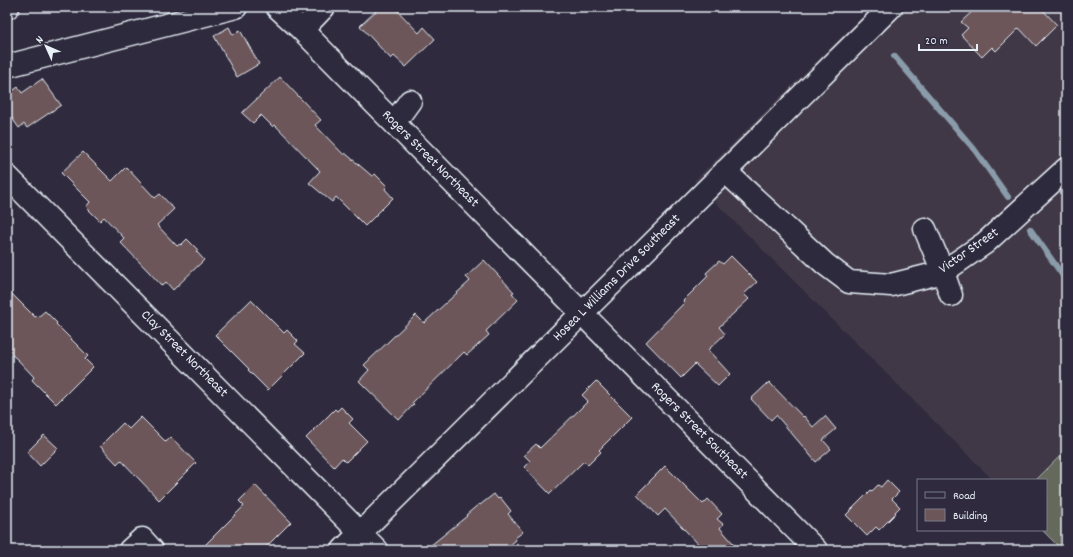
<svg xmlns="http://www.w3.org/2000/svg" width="1073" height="557" viewBox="0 0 1073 557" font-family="Dekko,sans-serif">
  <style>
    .built { fill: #413746 }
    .green { fill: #65695b; stroke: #a6adaa }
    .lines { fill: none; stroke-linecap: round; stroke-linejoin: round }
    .stream { stroke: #8a9ba9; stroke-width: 6 }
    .building { fill: #6c565a; stroke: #e8f1f8 }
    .minor-casing { stroke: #e8f1f8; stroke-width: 25 }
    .minor { stroke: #2f2a3d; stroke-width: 22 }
    .labels { text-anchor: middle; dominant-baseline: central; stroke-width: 3; stroke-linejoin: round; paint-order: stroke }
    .street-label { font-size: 14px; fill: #e8f1f8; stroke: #2f2a3d }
  </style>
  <rect width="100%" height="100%" fill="#2f2a3d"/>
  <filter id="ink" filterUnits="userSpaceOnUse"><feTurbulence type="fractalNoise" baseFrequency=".025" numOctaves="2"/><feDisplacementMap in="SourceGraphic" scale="8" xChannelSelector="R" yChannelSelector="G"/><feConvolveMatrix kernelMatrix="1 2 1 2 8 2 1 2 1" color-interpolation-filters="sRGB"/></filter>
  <g filter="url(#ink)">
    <path class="built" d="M872,7h194v443l-30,30h-43l-299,-299z"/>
    <path class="green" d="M1066,450v100h-4l-20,-20h4v-50h-10z"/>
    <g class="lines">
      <path class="stream" d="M894,56l80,93 34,48
        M1030,229l36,51"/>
    </g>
    <path class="building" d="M380,7h14l25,26 5,-6 11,12 -29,28 -12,-11 -3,3 -31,-33z
      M977,7h63l17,18 -21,21 -17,-18 -23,23 -4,-4 -10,10 -21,-22 7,-7 -7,-6z
      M229,27l4,8 7,-5 19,34 -22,13 -23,-41z
      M280,77l41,43 -6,5 29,30 1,-2 27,23 3,-2 12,12 -2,3 8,9 -28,28 -29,-29 -4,5 -23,-19 11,-12 -45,-46 -2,2 -12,-12 -8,8 -11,-10z
      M42,79l19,26 -34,23 -3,-4 -5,4 -12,-17v-16l11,-8 4,6z
      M83,152l29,29 14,-14 29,31 5,-4 14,15 -17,16 20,21 3,-2 1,1 6,-6 11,11 -2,1 8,9 -31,30 -7,-8 -4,4 -13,-14 -29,-30 4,-4 -20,-21 -4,4 -14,-14 4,-5 -29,-29z
      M731,256l26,26 -13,12 5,5 -30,28 6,7 -17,16 22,24 -12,12 -23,-22 -14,14 -35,-36 38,-39 -1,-2 25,-25 -2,-3 13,-12 4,3z
      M484,260l30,32 -2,1 6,7 -32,31 3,4 -22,20 -3,-3 -52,51 2,1 -15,16 -40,-39 10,-11 -5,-5 52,-50 8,8 46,-42 -4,-4z
      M7,289l28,28 2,-1 1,1 7,-6 12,12 -1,1 32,32 -3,3 8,8 -37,37 -24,-24 2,-3 -16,-17 -7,-6h-4z
      M251,300l33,33 3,-3 11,11 -3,3 10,9 -37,37 -20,-20 1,-1 -34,-34z
      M596,381l36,36 -33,33 2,2 -13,13 -4,-4 -34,33 -26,-27 6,-6 -6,-6 12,-11 4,4 41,-40 7,-7 -6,-6z
      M769,382l34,35 1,-1 9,11 12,-11 11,13 -13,11 8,9 -15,13 -40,-47 -5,5 -20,-21z
      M341,407l12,12 -4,4 18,18 -21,21 -4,-4 -8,9 -28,-29 29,-29 2,2z
      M141,417l25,25 5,-5 25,26 -37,37 -38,-40 -4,4 -17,-18 23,-23 6,6z
      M44,435l14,13 -18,18 -13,-14z
      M665,466l38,38 5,-5 14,15 -5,5 6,5 -3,4 19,22h-35l-39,-41 -7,7 -21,-22z
      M887,480l12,12 -7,7 8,8 -5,5 1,1 -17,17 -3,-3 -9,9 -21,-21 25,-25 1,1 6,-6 3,2z
      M255,485l36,37 -28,28h-63l44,-44 -5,-5z
      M494,494l4,5 2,-2 11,14 -3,3 15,18 -8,6 1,2 -12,10h-79l42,-34 -1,-1 13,-11 1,1z"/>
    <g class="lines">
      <g class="minor-casing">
        <path id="minor" d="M7,7h1
          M277,7l25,23 514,520
          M302,30l22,-23
          M7,66l229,-59
          M394,123l16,-22
          M725,171l100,93 24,18 42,3 52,-13 42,-29 81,-74
          M7,176l370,374
          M925,229l18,43 8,23
          M130,550l12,-11 10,11
          M343,550l548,-543"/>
      </g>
      <use href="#minor" class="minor"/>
    </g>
  </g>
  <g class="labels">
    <g class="street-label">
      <text transform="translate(430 159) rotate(45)">Rogers Street Northeast</text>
      <text transform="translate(969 251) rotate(-35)">Victor Street</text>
      <text transform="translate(617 278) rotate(-45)">Hosea L Williams Drive Southeast</text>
      <text transform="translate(184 354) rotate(45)">Clay Street Northeast</text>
      <text transform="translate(699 431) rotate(45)">Rogers Street Southeast</text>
    </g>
  </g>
  <rect width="1073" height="557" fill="none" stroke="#2f2a3d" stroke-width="24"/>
  <rect x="12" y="12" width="1049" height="533" fill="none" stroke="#e8f1f8" stroke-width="1.5" filter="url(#ink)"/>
  <rect x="917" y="479" width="130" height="52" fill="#2f2a3d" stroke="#797a88"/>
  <rect x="925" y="492" width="20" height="6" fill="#2f2a3d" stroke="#797a88"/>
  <text x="953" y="499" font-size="12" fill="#e8f1f8">Road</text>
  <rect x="925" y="509" width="20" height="12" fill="#6c565a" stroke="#797a88"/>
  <text x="953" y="519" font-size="12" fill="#e8f1f8">Building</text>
  <g transform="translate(46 46) rotate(315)" stroke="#2f2a3d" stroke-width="3" paint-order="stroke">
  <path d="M0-3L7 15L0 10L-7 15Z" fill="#e8f1f8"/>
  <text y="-6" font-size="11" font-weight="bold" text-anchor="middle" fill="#e8f1f8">N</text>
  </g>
  <path d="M919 44v6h58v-6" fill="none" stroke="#e8f1f8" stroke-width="2"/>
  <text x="925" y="44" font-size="12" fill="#e8f1f8" stroke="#2f2a3d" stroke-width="3" paint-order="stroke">20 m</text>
</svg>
